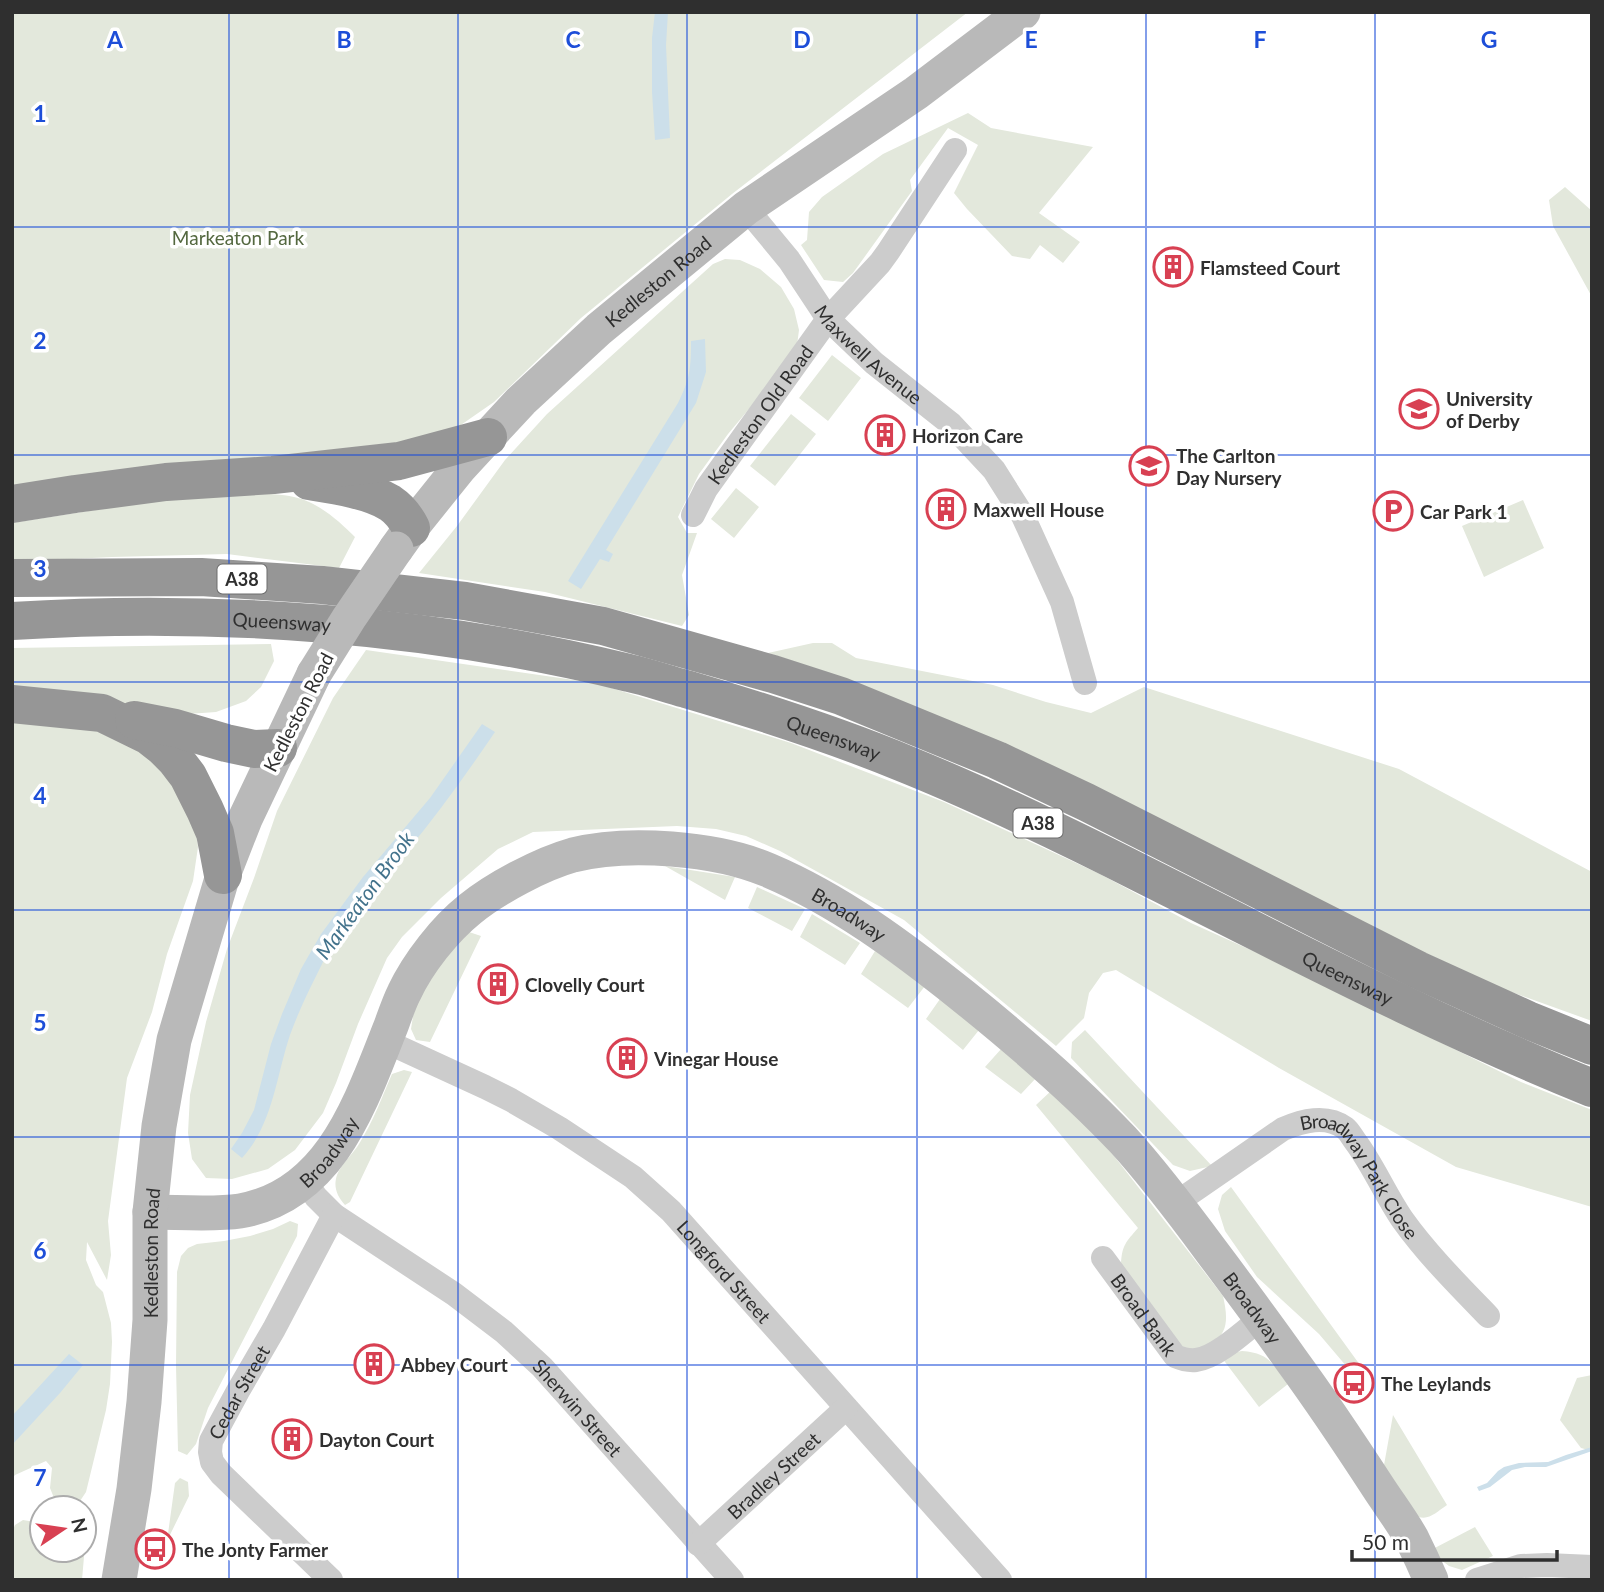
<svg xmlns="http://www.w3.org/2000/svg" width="1604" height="1592" viewBox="0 0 1604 1592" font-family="Lato,sans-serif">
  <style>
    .green { fill: #e3e8dc }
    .water { fill: #ccdfea }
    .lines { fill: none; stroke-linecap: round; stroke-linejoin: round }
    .street { stroke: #ccc; stroke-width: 24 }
    .secondary { stroke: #b9b9b9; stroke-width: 35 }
    .highway { stroke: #969696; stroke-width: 38 }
    .secondary-bridge { stroke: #b9b9b9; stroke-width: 35 }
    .grid { fill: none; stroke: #1d4ed8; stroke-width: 2; stroke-opacity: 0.55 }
    .labels { text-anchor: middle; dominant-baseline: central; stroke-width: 7; stroke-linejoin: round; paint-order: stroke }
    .shield { fill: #fff; stroke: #6d6d6d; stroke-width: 2 }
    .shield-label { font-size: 18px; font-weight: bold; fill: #2f2f2f }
    .park-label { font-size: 19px; fill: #546840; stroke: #fff }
    .poi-label { font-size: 19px; font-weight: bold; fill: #2f2f2f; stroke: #fff; text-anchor: start }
    .street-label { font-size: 19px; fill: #2f2f2f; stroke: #fff }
    .water-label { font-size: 21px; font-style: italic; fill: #43738c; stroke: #fff }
    .grid-label { font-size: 23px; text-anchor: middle; font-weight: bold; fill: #1d4ed8; stroke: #fff; stroke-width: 7; stroke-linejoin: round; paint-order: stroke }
  </style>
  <rect width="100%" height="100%" fill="#fff"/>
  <path class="green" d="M12,12h956l-236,182 -151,124 -87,84 -62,43 -420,42z
    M968,113l23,15 102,19 -54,66 41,29 -17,21 -23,-18 -10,14 -18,-3 -45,-47 -13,-16 24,-48 -30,-17 -38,52 2,11 -59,82 -10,9 -19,-2 -23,-35 6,-5 2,-28 13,-15 61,-43z
    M1565,187l27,24v86l-39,-71 -4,-26z
    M725,259l15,1 20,9 21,18 13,22 5,21 -3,23 -68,81 -29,40 -21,43 9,16h10l-15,42 7,40 -7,11 -137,-34 -126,-19 38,-47 48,-66 42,-46 166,-150z
    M832,355l29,23 -33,43 -29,-23z
    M791,414l25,20 -41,52 -25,-20z
    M736,488l23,19 -25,31 -23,-19z
    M254,493c13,1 28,1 40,4 24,5 45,24 61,40l-16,31 -112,-14 -115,3 -100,5v-39l134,-21z
    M1523,500l21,48 -60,29 -22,-51z
    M813,643h19l24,15 137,27 53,17 45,11 53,-26 255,82 193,103v149l-92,-33 -671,-315 -61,-20z
    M271,644l3,17 -13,26 -15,14 -30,11 -28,2 -176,-23v-43z
    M366,650l229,33 196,60 153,59 76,35 80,37 91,49 91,41 239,118 71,28v97l-136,-40 -177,-99 -163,-98 -13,3 -14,20 -5,25 -28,28 -152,-126 -124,-69 -34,-15 -30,-7 -39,-3 -144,6 -35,17 -57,49 -39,39 -15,21 -29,66 -22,59 -13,30 -28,37 -27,19 -36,10 -26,-1 -14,-19 -4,-26 2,-38 16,-73 21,-73 27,-71 23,-67 56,-113z
    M12,719l76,5 65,27 43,76 2,20 -5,34 -26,73 -15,58 -25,66 -19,143 3,34 -4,25 -20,-38 -1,18 10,25 7,7 8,31 1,19 -2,42 -4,26 -20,82 -8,12 2,4h-29l3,-10 -4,-10 2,-20 -6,-7 -31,14 -3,4z
    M665,866l70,11 -10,23z
    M757,887l48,22 -13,22 -44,-23z
    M812,914l48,29 -15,22 -45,-28z
    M469,932l12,4 -51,106 -14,-2 -5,-11 2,-13 7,-22 25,-39z
    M875,951l50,35 -17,22 -47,-34z
    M940,999l39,31 -16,20 -37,-31z
    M1085,1030l127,136 -22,5 -17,-6 -102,-107 1,-16z
    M1002,1048l35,29 -16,17 -36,-27z
    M404,1070l8,2 -62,130 -5,3c-8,-9 -12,-18 -8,-30 4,-11 16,-21 22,-31 14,-22 23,-47 33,-70z
    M1052,1090l48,48 123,158c4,18 7,36 -11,47 -10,6 -15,8 -27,8l-64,-87c1,-19 5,-22 17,-36l-102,-123z
    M1231,1187l129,178 -13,2 -28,-33 -62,-57 -32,-46 -7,-22 4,-14z
    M290,1221l8,3 -1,12 -89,172 -12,36 -9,11 -9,-4 -2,-85 1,-94 4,-16 7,-8 9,-4 27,-3 26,-5 23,-7z
    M1242,1351c28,2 30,13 46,33l-29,23 -37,-49 9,-5z
    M1592,1375v76l-11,-3 -21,-28 17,-42z
    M1393,1415l54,90c-12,8 -21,19 -35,8l-28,-48z
    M180,1478l8,4 1,14 -22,45 8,-58z
    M84,1517l3,5 -5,58h-70v-48l3,-7 8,-5c7,1 13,4 19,-1v31h42z
    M1475,1527l18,29 -31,14 -13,-4 -20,-15z"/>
  <path class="water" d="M655,12h13l-2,33 4,93 -15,2 -3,-48v-54z
    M705,339l1,33 -10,31 -90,147 7,4 -4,8 -9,-3 -19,30 -13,-8 110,-178c12,-24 13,-35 13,-62z
    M482,724l13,8c-28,41 -57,82 -89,120 -9,11 -20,20 -29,31 -21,24 -40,52 -54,79 -12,24 -24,48 -33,73 -14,42 -17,89 -48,123l-11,-9 11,-16 12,-23 17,-66 11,-30 19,-45 20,-35 42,-57 67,-79z
    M69,1354l14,11 -23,28 -48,52v-29z
    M1592,1447v4l-46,16h-21l-13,3 -22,17 -11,4 -2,-4 10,-4 11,-12 6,-4 15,-4 29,-1 18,-7z"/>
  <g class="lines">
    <g class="street">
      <path id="s1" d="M746,208l43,52 39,59 46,44 77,61 43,46 29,46 39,86 23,81"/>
      <path id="s2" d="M693,515l13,-26 122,-170 52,-56 8,-11 67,-102"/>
      <path id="s3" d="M385,1041l100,46 26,13 48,28 74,49 38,34 329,369"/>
      <path id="s4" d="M305,1181l11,16 18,18 120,79 50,38 38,35 190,213"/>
      <path id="s5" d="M1176,1203l107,-74c19,-8 43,-15 62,-1 4,3 7,9 10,13 18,24 30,53 47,78 25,35 56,66 86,97"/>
      <path id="s6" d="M1103,1258l72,98c7,3 13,5 21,4 20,-2 50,-30 65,-42"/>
      <path id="s7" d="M698,1544l148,-136"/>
      <path id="s8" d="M331,1580l-110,-106 -9,-12 -2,-10 1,-11 27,-50 36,-62 60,-114"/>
      <path d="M1477,1580l44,-14 26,-1 45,2"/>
    </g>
    <g class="secondary">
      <path id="s9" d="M396,549l15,-21 49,-61 61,-66 78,-72 147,-121 170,-115 107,-81"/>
      <path id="s10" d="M150,1212c27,0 64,3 90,-1 92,-16 121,-110 151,-185 4,-11 8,-23 13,-33 14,-30 41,-64 66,-84 26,-21 71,-45 103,-54 55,-14 143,-7 195,15 71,30 135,78 195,126 56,45 110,91 160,144 32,35 61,74 89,112 27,36 54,72 80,109 30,41 58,83 86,126 11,17 24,34 34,52 7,14 13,27 19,41"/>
      <path id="s11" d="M119,1580l15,-91 10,-87 6,-82v-108l9,-86 15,-86 49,-165 22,-56 69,-145"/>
    </g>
    <g class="highway">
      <path d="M309,481c25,4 60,9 81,22 9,6 16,15 21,25"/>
      <path d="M12,504l63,-10 91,-12 107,-7 126,-14 89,-24"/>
      <path d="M12,578l189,-1 121,8 143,16 138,25 170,48 68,22 156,64 89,42 332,168 110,50 64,26"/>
      <path id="s12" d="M12,621c206,-13 417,3 617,52 19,4 38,11 57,16 75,22 150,46 222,76 81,33 159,71 236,110 148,74 294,151 448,213"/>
      <path d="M12,704l90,9 47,23 14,11 12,12 13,17 17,34 10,23 8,42"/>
      <path d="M134,720l41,8 51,15 28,6 24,-1"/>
    </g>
    <path class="secondary-bridge" d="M314,674l35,-56 47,-69"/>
  </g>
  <path class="grid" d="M229,12v1568M458,12v1568M687,12v1568M917,12v1568M1146,12v1568M1375,12v1568M12,227h1580M12,455h1580M12,682h1580M12,910h1580M12,1137h1580M12,1365h1580"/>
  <defs>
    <g id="building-ring" transform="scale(2.0125)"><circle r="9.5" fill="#fff" stroke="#d84052" stroke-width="1.5"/><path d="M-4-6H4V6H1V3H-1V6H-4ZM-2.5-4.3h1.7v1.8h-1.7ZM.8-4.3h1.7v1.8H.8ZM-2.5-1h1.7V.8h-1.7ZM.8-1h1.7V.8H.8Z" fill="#d84052"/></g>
    <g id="university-ring" transform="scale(2.0125)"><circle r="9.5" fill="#fff" stroke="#d84052" stroke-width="1.5"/><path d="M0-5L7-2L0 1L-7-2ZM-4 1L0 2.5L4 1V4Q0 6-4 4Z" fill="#d84052"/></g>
    <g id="school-ring" transform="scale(2.0125)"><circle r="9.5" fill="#fff" stroke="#d84052" stroke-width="1.5"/><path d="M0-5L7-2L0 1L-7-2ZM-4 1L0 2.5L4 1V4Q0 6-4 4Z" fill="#d84052"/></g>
    <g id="parking-ring" transform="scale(2.0125)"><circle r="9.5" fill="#fff" stroke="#d84052" stroke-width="1.5"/><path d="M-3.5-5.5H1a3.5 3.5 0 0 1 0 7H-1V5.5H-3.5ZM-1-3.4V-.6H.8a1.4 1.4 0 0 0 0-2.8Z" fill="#d84052"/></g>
    <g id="bus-ring" transform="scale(2.0125)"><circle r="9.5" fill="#fff" stroke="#d84052" stroke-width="1.5"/><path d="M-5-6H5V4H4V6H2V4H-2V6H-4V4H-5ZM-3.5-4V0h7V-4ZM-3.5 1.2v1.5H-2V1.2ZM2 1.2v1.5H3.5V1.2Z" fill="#d84052"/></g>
  </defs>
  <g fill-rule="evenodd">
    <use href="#building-ring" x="1173" y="267"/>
    <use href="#university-ring" x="1419" y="409"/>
    <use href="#building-ring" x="885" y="435"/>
    <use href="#school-ring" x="1149" y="466"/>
    <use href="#building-ring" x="946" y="509"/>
    <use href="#parking-ring" x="1393" y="511"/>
    <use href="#building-ring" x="498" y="984"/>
    <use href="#building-ring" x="627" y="1058"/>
    <use href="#building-ring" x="374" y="1364"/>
    <use href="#bus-ring" x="1354" y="1383"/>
    <use href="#building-ring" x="292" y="1439"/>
    <use href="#bus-ring" x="155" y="1549"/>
  </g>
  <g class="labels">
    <g class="shield">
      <rect x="217.5" y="564.5" width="49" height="29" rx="5"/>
      <rect x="1013.5" y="808.5" width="49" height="29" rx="5"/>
    </g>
    <g class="shield-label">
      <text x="242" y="579">A38</text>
      <text x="1038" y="823">A38</text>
    </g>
    <g class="park-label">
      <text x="238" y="237">Markeaton Park</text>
    </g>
    <g class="poi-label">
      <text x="1200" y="267">Flamsteed Court</text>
      <text x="1446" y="398">University<tspan x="1446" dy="22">of Derby</tspan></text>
      <text x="912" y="435">Horizon Care</text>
      <text x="1176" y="455">The Carlton<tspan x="1176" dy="22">Day Nursery</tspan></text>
      <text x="973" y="509">Maxwell House</text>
      <text x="1420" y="511">Car Park 1</text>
      <text x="525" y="984">Clovelly Court</text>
      <text x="654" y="1058">Vinegar House</text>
      <text x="401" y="1364">Abbey Court</text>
      <text x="1381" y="1383">The Leylands</text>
      <text x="319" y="1439">Dayton Court</text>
      <text x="182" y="1549">The Jonty Farmer</text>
    </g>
    <g class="street-label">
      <text stroke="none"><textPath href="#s9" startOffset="376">Kedleston Road</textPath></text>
      <text stroke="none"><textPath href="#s1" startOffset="192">Maxwell Avenue</textPath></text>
      <text stroke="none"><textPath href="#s2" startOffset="121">Kedleston Old Road</textPath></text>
      <text stroke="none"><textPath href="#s12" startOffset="270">Queensway</textPath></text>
      <text transform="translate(298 712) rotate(-63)">Kedleston Road</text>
      <text stroke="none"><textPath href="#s12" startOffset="836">Queensway</textPath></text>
      <text stroke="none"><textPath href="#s10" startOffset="892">Broadway</textPath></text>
      <text stroke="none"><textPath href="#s12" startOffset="1404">Queensway</textPath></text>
      <text stroke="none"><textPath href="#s10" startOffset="200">Broadway</textPath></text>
      <text stroke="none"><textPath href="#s5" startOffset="236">Broadway Park Close</textPath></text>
      <text stroke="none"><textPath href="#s11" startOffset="329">Kedleston Road</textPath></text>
      <text stroke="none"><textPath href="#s3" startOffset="415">Longford Street</textPath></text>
      <text stroke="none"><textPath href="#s10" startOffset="1460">Broadway</textPath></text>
      <text stroke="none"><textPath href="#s6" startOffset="70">Broad Bank</textPath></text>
      <text stroke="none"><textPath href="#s8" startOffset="245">Cedar Street</textPath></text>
      <text stroke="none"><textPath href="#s4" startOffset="357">Sherwin Street</textPath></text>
      <text stroke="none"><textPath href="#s7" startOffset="102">Bradley Street</textPath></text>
    </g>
    <g class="water-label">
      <text transform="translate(364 895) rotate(-54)">Markeaton Brook</text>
    </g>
  </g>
  <g class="grid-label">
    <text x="115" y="48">A</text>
    <text x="344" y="48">B</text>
    <text x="573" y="48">C</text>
    <text x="802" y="48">D</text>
    <text x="1031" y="48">E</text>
    <text x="1260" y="48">F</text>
    <text x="1489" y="48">G</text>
    <text x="40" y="122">1</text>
    <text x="40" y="349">2</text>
    <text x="40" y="577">3</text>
    <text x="40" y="804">4</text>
    <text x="40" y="1031">5</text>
    <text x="40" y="1259">6</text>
    <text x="40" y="1486">7</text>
  </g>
  <rect width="1604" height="1592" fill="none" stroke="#2f2f2f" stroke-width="28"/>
  <g transform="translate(63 1529) rotate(77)"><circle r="33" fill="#ffffff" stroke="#acacac" stroke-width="2"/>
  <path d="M0-5L12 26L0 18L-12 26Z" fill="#d84052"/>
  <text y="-10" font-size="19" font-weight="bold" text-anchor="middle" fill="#2f2f2f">N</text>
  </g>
  <path d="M1352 1550v10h205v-10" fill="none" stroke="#2f2f2f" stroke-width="3.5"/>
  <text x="1362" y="1550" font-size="21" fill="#2f2f2f" stroke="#ffffff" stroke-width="5" paint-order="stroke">50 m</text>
</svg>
